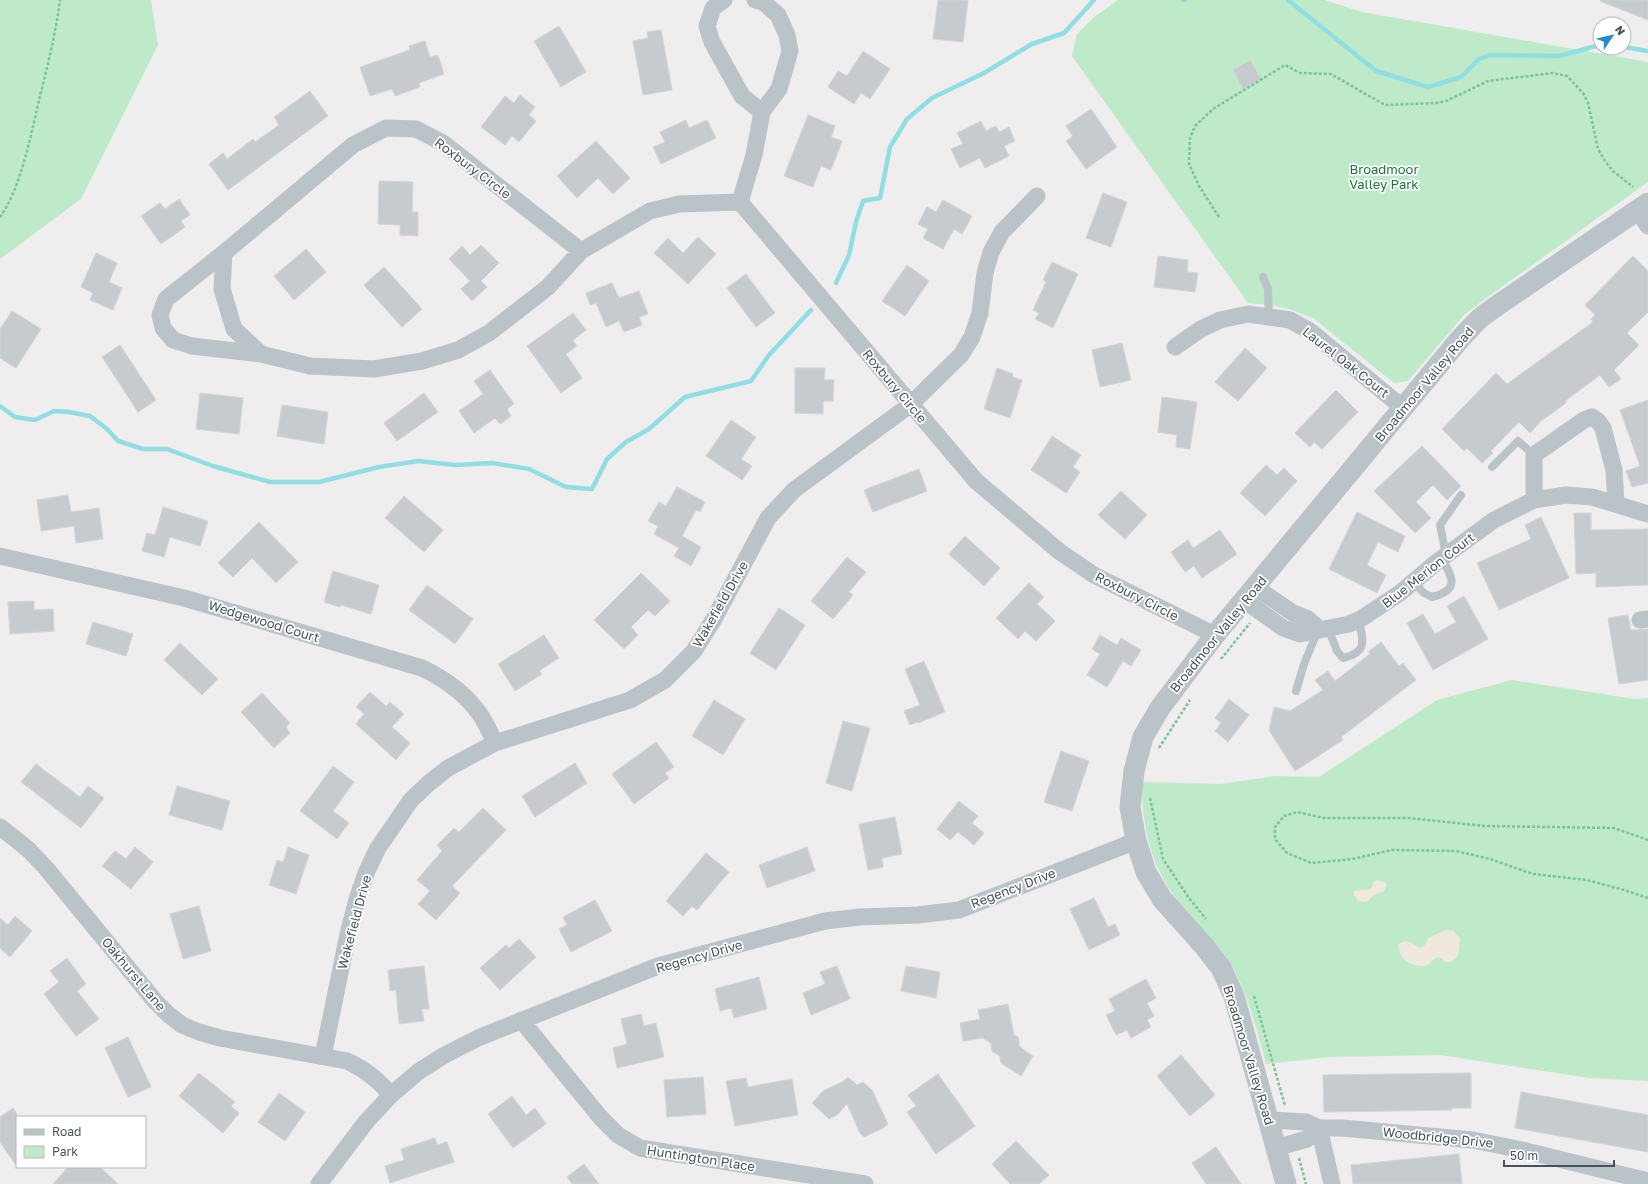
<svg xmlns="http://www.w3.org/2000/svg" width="1648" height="1184" viewBox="0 0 1648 1184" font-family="'Golos Text',sans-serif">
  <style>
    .green { fill: #bfeac9 }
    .sand { fill: #f0e8df }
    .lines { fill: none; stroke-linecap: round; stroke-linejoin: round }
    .stream { stroke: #90dee2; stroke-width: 4.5 }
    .building { fill: #c7cbce; stroke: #d1d4d8 }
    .path { stroke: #7ac494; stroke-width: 2.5; stroke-dasharray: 3 2; stroke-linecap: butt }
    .service { stroke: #bac3c8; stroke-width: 8 }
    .minor { stroke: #bac3c8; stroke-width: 17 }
    .tertiary { stroke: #bac3c8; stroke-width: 21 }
    .labels { text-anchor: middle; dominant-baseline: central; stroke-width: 3.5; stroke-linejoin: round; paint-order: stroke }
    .street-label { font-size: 13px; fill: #475358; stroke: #fff }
    .park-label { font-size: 13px; fill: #1f723c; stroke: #fff }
  </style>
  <rect width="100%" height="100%" fill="#efeded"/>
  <path class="green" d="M0,0h151l7,45 -77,154 -81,60z
    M1118,0h206l38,12 286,50v120l-159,114 -25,19 -56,66 -14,2 -81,-65 -24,-9 -20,-4 -21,-2 -176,-247 5,-22 17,-17z
    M1512,680l123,19 13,-1v383l-59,-3 -149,-23 -110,2 -64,7c-9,-32 -18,-74 -37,-102 -12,-19 -30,-36 -45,-53 -33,-40 -41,-77 -43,-127l79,2 55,-8 44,1 118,-77z"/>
  <path class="sand" d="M1377,880l9,3 1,2 -3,6 -10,4 -8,7 -8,-1 -4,-6v-4l17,-2 3,-7z
    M1446,930l7,1 7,7 -2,18 -7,6h-6l-3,-4 -4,-1c-5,2 -7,6 -11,8 -8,3 -23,-2 -26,-10 -2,-3 -2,-7 -3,-10 9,-8 14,-1 22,3l6,-4 2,-6z"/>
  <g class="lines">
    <path class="stream" d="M1183,0h2
      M1288,0l88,71 52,16 33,-10 18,-18 11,-4 69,1 41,-11
      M1624,47l24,4
      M836,283l13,-28 7,-33 7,-21 17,-3 10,-51 17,-28 25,-21 52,-25 48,-29 32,-11 30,-33
      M0,406l15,11 20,3 19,-9 15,1 21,4 17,13 11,12 25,8h24l46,17 57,16h49l60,-15 39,-6 38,4 36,-2 37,6 37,18 26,2 15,-30 19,-17 23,-13 36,-32 66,-16 18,-26 42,-45"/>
  </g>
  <path class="building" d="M938,0h30l-5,42 -30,-3z
    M1601,0h47v20l-48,-19z
    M559,26l27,46 -25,15 -27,-46z
    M661,30l11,60 -29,5 -10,-54 15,-3 -1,-6z
    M425,41l5,16 8,-2 6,19 -25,9 1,4 -25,9 -3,-7 -22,7 -10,-29 50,-17 -1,-4z
    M863,51l27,18 -20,30 -9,-6 -7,11 -26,-17 10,-16 9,5z
    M1250,60l11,19 -18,10 -10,-19z
    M310,91l18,25 -100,74 -19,-26 14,-11 4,6 26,-20 2,3 24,-17 -5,-8z
    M520,95l15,12 -6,8 7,6 -17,21 -7,-6 -7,9 -24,-18 24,-31 9,7z
    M1091,109l26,38 -31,22 -20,-28 7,-5 -7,-10z
    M808,115l27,11 -4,11 11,4 -11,29 -10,-4 -8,21 -29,-11z
    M686,120l3,8 18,-8 9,18 -55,26 -8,-17 12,-5 -5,-10z
    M981,121l5,10 10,-5 3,6 10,-5 6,14 -11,5 5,10 -24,12 -5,-10 -20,10 -9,-19 12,-5 -6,-11z
    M596,141l34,37 -17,16 -15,-16 -21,20 -20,-22z
    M379,181l34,1 -1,30h6v24l-18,-1v-10l-22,-1z
    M1103,193l24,9 -16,45 -25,-9z
    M179,199l11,16 -9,6 4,6 -24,17 -20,-28 19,-13 5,6z
    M943,200l29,16 -10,18 -8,-5 -11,20 -20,-11 5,-9 -10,-5 9,-17 9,5z
    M698,237l18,17 -28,30 -34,-31 14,-15 15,15z
    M481,245l18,18 -18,18 6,6 -15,14 -11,-12 9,-8 -21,-22 13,-13 8,9z
    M306,249l20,23 -32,28 -20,-24z
    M96,253l21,10 -8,19 13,6 -9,22 -23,-10 3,-7 -12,-6z
    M1158,256l30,4 -1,12 11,1 -3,19 -41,-5z
    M1633,256l15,15v41l-21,21 12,12 -25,25 7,9 -12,8 -9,-12 -35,26 1,2 -25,18 -11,12 -11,-11 -28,29 2,2 -11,10 -15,-15 -3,3 -22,-22 54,-56 11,11 86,-62 -2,-3 4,-4 -10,-10z
    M1052,262l26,12 -25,54 -18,-9 4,-6 -6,-3 13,-28 -3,-2z
    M907,265l22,16 -24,35 -23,-15z
    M384,267l38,42 -20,18 -38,-42z
    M746,274l29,39 -19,14 -29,-39z
    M612,283l7,15 20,-7 9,23 -9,3 3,8 -18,7 -5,-11 -13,6 -10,-24 -6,2 -4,-12z
    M12,311l29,18 -25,39 -16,-10v-29z
    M573,313l13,17 -13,10 4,6 -11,8 16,24 -21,15 -34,-47z
    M1122,343l9,37 -31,7 -8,-37z
    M120,345l36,55 -18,12 -36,-55z
    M1245,348l22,20 -29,33 -23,-19z
    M795,368h30l-1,12h10l-1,21h-10v13l-28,-1z
    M997,368l16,6 -1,3 10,3 -12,38 -26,-9z
    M490,370l24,34 -7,5 4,7 -11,8 -5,-6 -21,15 -15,-22 24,-17 -9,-13z
    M1336,390l22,22 -36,37 -8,-7 -4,5 -15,-14z
    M200,393l43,5 -4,36 -43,-5z
    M424,393l14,19 -41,29 -13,-18z
    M1162,397l35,5 -7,47 -14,-2 1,-12 -19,-3z
    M1648,400v83l-16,4 -6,-16 14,-5 -20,-56z
    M282,405l46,7 -4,32 -47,-8z
    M731,420l25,17 -15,22 11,7 -10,14 -36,-24z
    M1052,436l29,19 -8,12 7,5 -14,21 -35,-23z
    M1422,446l39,40 -14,14 -14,-15 -17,17 15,16 -16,15 -41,-42z
    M1266,465l11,10 7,-7 13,13 -32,35 -25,-23z
    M919,469l8,22 -54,21 -9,-22z
    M677,487l28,15 -5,10 -4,-2 -14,26 19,11 -10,19 -17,-10 5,-8 -25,-14 4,-8 -10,-5 11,-19 7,4z
    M1121,491l26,24 -22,24 -27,-24z
    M68,495l3,17 28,-4 4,31 -27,4 -2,-17 -33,5 -4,-31z
    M404,496l39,34 -19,22 -39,-34z
    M163,507l45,14 -8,25 -30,-9 -6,20 -22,-6 5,-18 8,2z
    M1357,512l48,24 -7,16 -20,-10 -11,23 19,10 -9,18 -48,-24z
    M1574,513h17v17l57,-1v56l-52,2v-14l-20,1z
    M1541,517l28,61 -70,32 -22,-47 54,-24 -6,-14z
    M259,522l39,40 -22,21 -24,-25 -19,19 -15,-14z
    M1220,530l17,24 -35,24 -8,-12 -9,6 -14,-20 17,-12 5,8z
    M965,536l35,32 -16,18 -35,-32z
    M847,557l19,15 -17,20 4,3 -20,24 -22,-18z
    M333,571l46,14 -8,29 -30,-9 -1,2 -16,-5z
    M641,573l29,28 -15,15 -7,-6 -17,17 7,8 -14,14 -30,-29z
    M1029,583l15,14 -7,7 18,17 -19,20 -11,-10 -7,8 -22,-21z
    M427,585l46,34 -18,25 -46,-34z
    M1464,596l24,43 -55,31 -26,-47 16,-9 12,20 21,-12 -9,-16z
    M34,601v9l19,-1 1,22 -44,3 -2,-32z
    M779,608l26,17 -29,45 -26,-17z
    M1628,615l3,15 17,-1v51l-29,4 -11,-66z
    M93,622l40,12 -7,22 -40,-12z
    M544,635l15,23 -20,13 3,3 -27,17 -17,-27z
    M1100,635l17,10 4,-7 20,12 -10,16 -8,-5 -16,26 -20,-12 13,-21 -8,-5z
    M1381,642l18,24 4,-3 13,17 -75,57 2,3 -48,31 -26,-41 5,-23 16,4 33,-21 -8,-10 13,-9 7,10 35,-27 -2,-2z
    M180,643l38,36 -16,16 -38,-35z
    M924,661l21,51 -27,11 -1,-1 -7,3 -6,-14 16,-6 -15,-36z
    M370,692l16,14 4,-4 14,12 -12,13 18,16 -14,17 -40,-36 8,-10 -8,-7z
    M262,693l28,30 -4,4 4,6 -16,15 -33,-36z
    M1229,699l20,16 -21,27 -13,-11 6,-8 -6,-5z
    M714,700l31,19 -22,36 -31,-19z
    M843,721l27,7 -18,63 -26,-8z
    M656,742l18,25 -9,6 4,5 -35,26 -22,-30z
    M1061,751l28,10 -17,50 -28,-9z
    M575,763l12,20 -52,34 -13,-21z
    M36,764l44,33 8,-11 16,12 -23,30 -60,-46z
    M333,766l21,16 -21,29 16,12 -12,16 -37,-28z
    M177,786l53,15 -8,29 -53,-15z
    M959,801l19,15 -6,7 12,10 -10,12 -16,-13 -8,8 -13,-11z
    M483,808l23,22 -54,56 8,7 -24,27 -18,-16 12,-13 -13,-11 25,-29 -5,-6 17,-17 5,4z
    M895,817l7,37 -20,4 1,9 -15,3 -9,-46z
    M135,847l18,15 -22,27 -29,-23 13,-15 11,8z
    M288,847l21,8 -13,39 -27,-9 8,-25 6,2z
    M807,847l8,24 -48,17 -8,-23z
    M706,853l23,19 -32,38 -5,-4 -9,10 -17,-15z
    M1094,898l14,29 7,-3 5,11 -31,15 -19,-41z
    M595,900l17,31 -41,21 -12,-23 8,-4 -4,-8z
    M199,906l12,45 -28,8 -13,-45z
    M15,916l17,15 -22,26 -10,-9v-30l8,7z
    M519,939l17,18 -36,33 -20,-22 26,-23 3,3z
    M67,958l19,26 -9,7 22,28 -23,17 -32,-42 15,-12 -9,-11z
    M424,966l5,43h-7l2,12 -25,3 -3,-34 -6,1 -2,-21z
    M837,966l13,33 -39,16 -8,-22 22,-9 -5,-12z
    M906,966l34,6 -4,26 -35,-7z
    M759,977l8,32 -33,9 -3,-10 -11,3 -5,-22z
    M1146,979l10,19 -9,5 7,13 -7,4 4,7 -20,11 -4,-8 -11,5 -10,-20 9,-4 -6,-12z
    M1008,1004l6,31 4,2 2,10 13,9 -12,20 -20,-13 -1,-7 -8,-5 -1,-8 -8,-5 -20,3 -3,-18 20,-4 -2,-9z
    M641,1014l3,12 12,-3 8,34 -47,11 -4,-20 14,-4 -6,-25z
    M128,1037l23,50 -23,10 -23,-49z
    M1181,1055l34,40 -25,21 -33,-40z
    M199,1073l36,29 -4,4 8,7 -16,20 -44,-37z
    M1471,1073v35h-19v2l-128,2 -1,-37z
    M938,1074l37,52 -39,28 -29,-42 9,-6 -8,-11z
    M703,1077l3,37 -39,3 -3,-37z
    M848,1077l9,8 6,-3 9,8 16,34 -5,4 -19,9 -4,-4 -13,-29 -10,11 -8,4 -17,-16 11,-12 21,-10z
    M746,1078l2,9 44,-8 6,36 -63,11 -9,-45z
    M1521,1092l127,23v37l-133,-24z
    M279,1093l26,19 -20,29 -27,-19z
    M512,1096l14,19 9,-7 11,16 -33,24 -25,-34z
    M13,1108l4,6v53l-17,-25v-25z
    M435,1138l2,7 10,-3 7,20 -64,21 -5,-17 19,-6 -3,-11z
    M1016,1141l33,34 -10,9h-29l-18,-20z
    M1216,1147l25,37h-35l-14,-21z
    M1459,1154l3,30h-109l-2,-19z
    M584,1164l15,20h-27l-5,-7z
    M68,1167h32l18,17h-65z"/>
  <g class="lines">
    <path class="path" d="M0,217c21,-28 32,-87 40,-121 8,-32 16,-64 20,-96
      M1219,217l-20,-31 -10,-22 1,-26 5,-12 18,-17 72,-44 15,8 31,1 54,31 51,-2 10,-2 42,-20 65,-8 14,3 16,17 5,10 10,46 7,12 8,10 20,16
      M1221,659l29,-36
      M1159,748l31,-48
      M1150,798l13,61 26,39 17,21
      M1648,840l-34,-12 -130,-2 -75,-8h-85l-27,-6 -13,4 -9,11v12l12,14 24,10 41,-4 40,-9 64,1 34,8 43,15 54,6 37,10 24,8
      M1254,996l31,110
      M1299,1158l7,26"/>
    <path class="service" d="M1263,277l5,12 1,27
      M1492,467l26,-26 16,14
      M1446,555l-6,-30 21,-30
      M1413,582l11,11 8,4c28,-7 21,-20 9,-39
      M1328,628l9,23 6,7c25,-6 20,-17 16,-38
      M1296,691l8,-27 14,-34"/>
    <path class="minor" d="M724,0l-11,8 -6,18 5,16 30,54 20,16 17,-23 11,-38 -3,-16 -9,-20 -15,-13 -8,-2
      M386,128l30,1 27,14 138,108 -33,36 -59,46 -31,17 -36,11 -48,8 -64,-3 -49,-12 -27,-25 -12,-40 2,-36 129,-108z
      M740,202l14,-47 8,-43
      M1637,210l11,16
      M581,251l69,-40 29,-7 61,-2 236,279 84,71 34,23 121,60
      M224,253l-58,46 -6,16 3,13 10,12 19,6 69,8
      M1175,347l26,-18 19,-9 28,-6 42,6 20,11 93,77
      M1534,500v-45l50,-35 8,-3 6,4 5,7 11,42 2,34
      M0,556l184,42 238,70c23,11 42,24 57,45 7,9 11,20 16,30
      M1255,587l38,26 15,6 11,10
      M1244,600l39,28 17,6 49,-10 10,-4 41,-27 38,-32 56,-41 40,-20 32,-5 26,2 56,17
      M1640,620l8,-1
      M0,827l29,23 17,18 109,133 13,13 14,11 17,7 21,6 127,23c19,9 31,19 44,34
      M521,1020l79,97 18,18 22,13 225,36
      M323,1056l25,-122 10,-38 9,-25 11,-23 33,-48 18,-17 19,-15 47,-25 135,-43 35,-20 29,-29 20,-32 54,-101 26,-28 116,-85 51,-50 11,-18 8,-24 5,-40 6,-21 11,-20 35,-36
      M1269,1120l37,2 13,6h23l131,12 49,10 126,31
      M1319,1128l13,56
      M1276,1148l31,-9 12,-11
      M319,1184l47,-62 25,-27 27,-23 25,-16 35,-18 180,-72 167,-45 35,-4 58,-2 41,-5 177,-69"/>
    <path class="tertiary" d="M1286,1184l-52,-188 -13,-28 -17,-22 -42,-47 -16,-27 -10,-31 -6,-34 4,-36 9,-34 17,-29 55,-73 245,-296 20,-21 15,-11 153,-104"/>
  </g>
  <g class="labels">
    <g class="street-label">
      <text transform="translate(473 168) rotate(37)">Roxbury Circle</text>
      <text transform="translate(1346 362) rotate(38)">Laurel Oak Court</text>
      <text transform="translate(1424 384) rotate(-50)">Broadmoor Valley Road</text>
      <text transform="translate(895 386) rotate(50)">Roxbury Circle</text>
      <text transform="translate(1428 570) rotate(-38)">Blue Merion Court</text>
      <text transform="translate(1137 596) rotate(27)">Roxbury Circle</text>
      <text transform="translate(720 604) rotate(-60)">Wakefield Drive</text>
      <text transform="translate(264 621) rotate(17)">Wedgewood Court</text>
      <text transform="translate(1218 634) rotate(-51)">Broadmoor Valley Road</text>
      <text transform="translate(1013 888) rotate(-21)">Regency Drive</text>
      <text transform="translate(354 922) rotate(-75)">Wakefield Drive</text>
      <text transform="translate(699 956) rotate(-16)">Regency Drive</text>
      <text transform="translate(134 974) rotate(50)">Oakhurst Lane</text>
      <text transform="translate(1249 1055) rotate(73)">Broadmoor Valley Road</text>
      <text transform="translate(1438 1137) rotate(6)">Woodbridge Drive</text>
      <text transform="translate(701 1158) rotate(9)">Huntington Place</text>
    </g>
    <g class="park-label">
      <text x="1384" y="169">Broadmoor<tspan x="1384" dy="15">Valley Park</tspan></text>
    </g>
  </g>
  <rect x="16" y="1116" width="130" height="52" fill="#ffffff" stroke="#b5babc"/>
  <rect x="24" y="1129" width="20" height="6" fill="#bac3c8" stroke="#b5babc"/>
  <text x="52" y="1136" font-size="12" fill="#475358">Road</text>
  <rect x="24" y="1146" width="20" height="12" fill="#bfeac9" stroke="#b5babc"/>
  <text x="52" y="1156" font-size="12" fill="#475358">Park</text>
  <g transform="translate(1612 36) rotate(55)"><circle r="19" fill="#ffffff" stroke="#b5babc"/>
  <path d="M0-3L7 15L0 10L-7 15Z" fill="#2a8acc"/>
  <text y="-6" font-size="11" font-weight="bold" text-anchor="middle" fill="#475358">N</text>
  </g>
  <path d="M1504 1160v6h110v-6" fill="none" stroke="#475358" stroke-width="2"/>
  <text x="1510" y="1160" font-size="12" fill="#475358" stroke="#ffffff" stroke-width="3" paint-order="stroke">50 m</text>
</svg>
